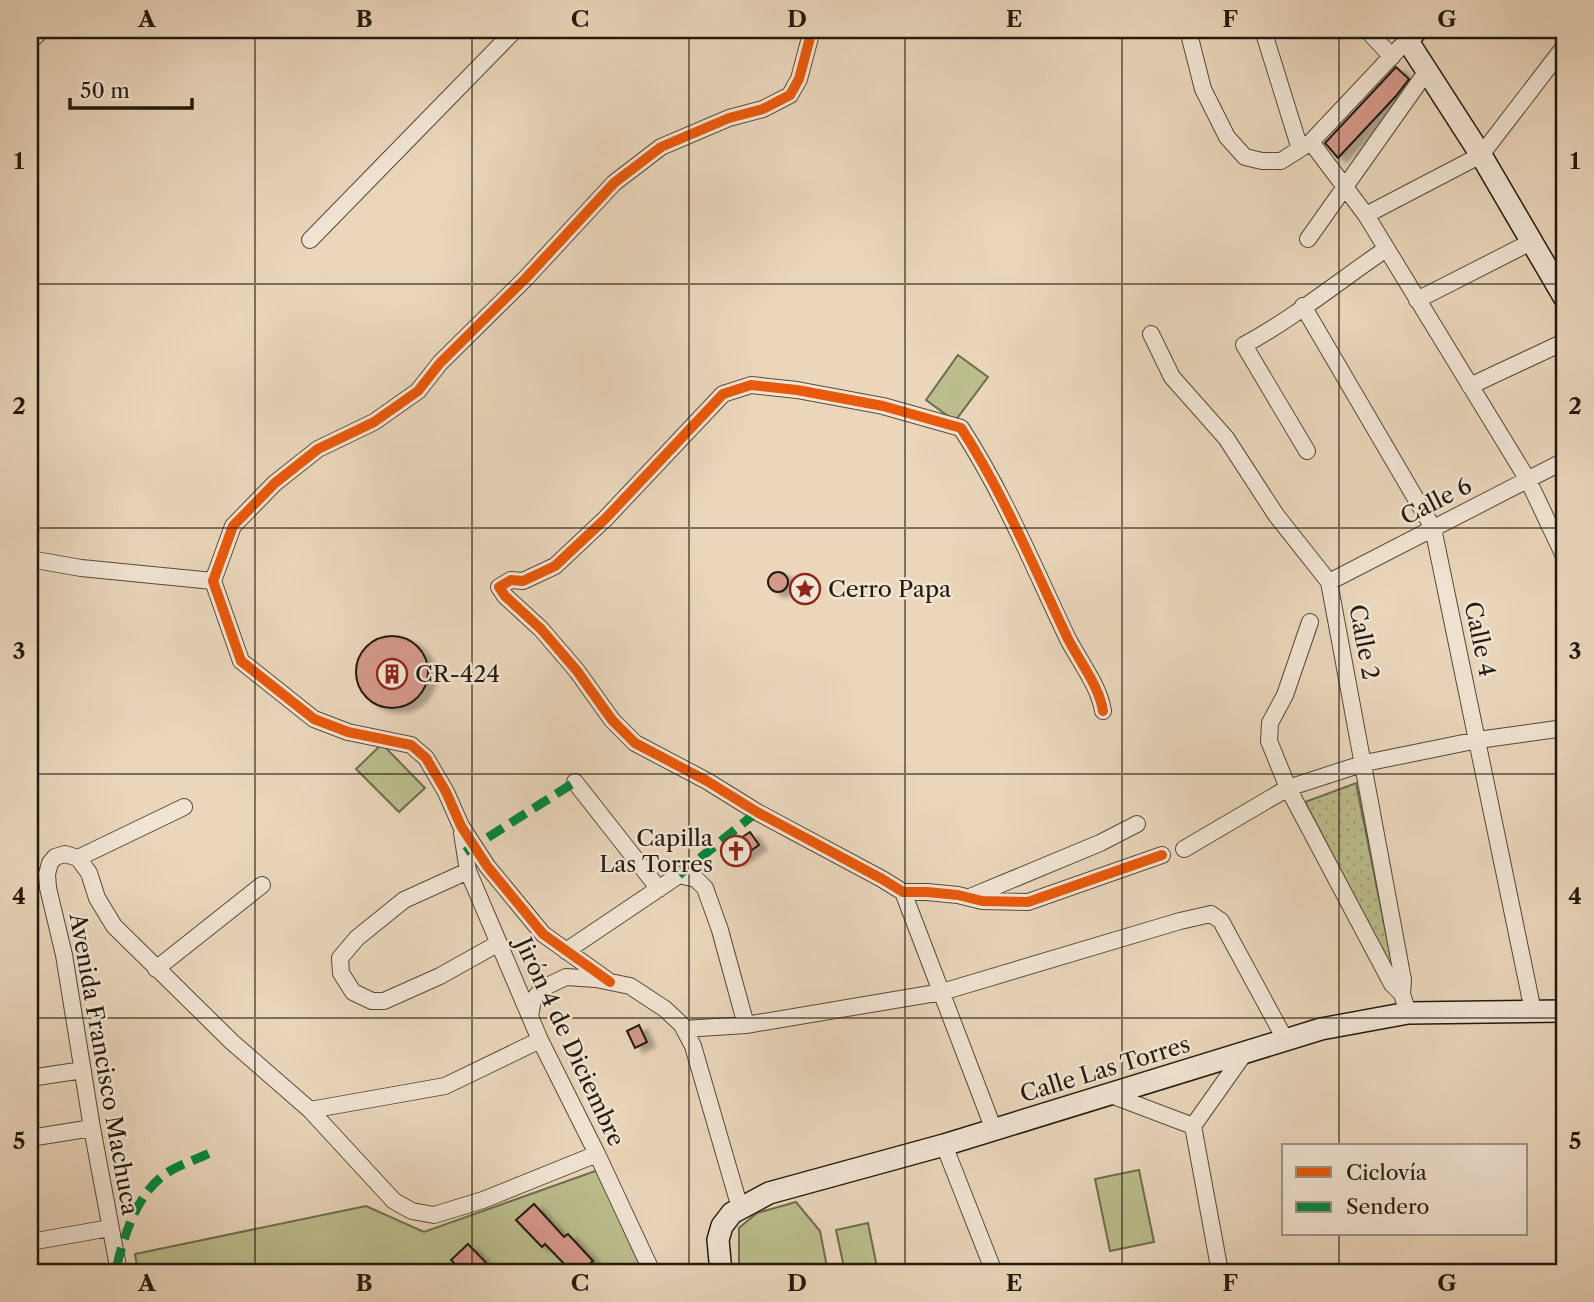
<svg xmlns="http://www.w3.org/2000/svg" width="1594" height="1302" viewBox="0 0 1594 1302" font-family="'Libre Caslon Text',serif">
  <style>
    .green { fill: #bbbd8d; stroke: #6f6c4e; stroke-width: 2 }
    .park { fill: url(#park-dots); stroke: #6f6c4e; stroke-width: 2 }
    .building { fill: #d49889; stroke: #231a0e; stroke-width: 2; filter: url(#shadow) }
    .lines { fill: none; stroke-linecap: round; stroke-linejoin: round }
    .street-casing { stroke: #554939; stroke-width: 18 }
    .secondary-casing { stroke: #231a0e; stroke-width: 24 }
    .street { stroke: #f1e4d3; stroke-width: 16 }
    .secondary { stroke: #f1e4d3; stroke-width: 21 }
    .quiet { stroke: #00873e; stroke-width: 9; stroke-dasharray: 18 9; stroke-linecap: butt }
    .cycleway-casing { stroke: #f1e4d3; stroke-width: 15 }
    .cycleway { stroke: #e8590c; stroke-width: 10 }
    .grid { fill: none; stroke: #231a0e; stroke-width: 2; stroke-opacity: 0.55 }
    .labels { text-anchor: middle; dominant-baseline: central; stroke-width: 5; stroke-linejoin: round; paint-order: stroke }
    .street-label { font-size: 23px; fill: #231a0e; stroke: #f1e4d3 }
    .poi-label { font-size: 23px; fill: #231a0e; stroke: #f1e4d3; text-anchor: start }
    .neatline { fill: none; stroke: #231a0e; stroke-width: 2.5 }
    .grid-label { font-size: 23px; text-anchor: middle; font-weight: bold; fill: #231a0e }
  </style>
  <defs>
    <pattern id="park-dots" width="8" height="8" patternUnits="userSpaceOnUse" patternTransform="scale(1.75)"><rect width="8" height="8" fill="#bbbd8d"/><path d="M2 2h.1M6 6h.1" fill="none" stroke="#a0a278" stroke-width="1.8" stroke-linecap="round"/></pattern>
    <filter id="shadow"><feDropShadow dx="8" dy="4.5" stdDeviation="2" flood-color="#0004"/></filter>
  </defs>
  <rect width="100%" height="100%" fill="#ead6bb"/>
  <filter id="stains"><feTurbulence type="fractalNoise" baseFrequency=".00286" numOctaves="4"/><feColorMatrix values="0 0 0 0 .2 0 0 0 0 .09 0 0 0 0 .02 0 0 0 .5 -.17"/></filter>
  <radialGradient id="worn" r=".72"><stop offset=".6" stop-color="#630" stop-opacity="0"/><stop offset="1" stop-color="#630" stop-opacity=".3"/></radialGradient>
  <path class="green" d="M958,355l30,22 -33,44 -29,-21z
    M382,744l43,44 -26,24 -43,-43z
    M598,1170l46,102h-506l-3,-18 231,-48 58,26z
    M1139,1170l15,72 -44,9 -15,-72z
    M796,1202l24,29 8,41h-89v-44l18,-15z
    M868,1223l10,49h-33l-9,-42z"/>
  <path class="park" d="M1356,783l38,190 -89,-171z"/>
  <path class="building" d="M1396,67l13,12 -13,17 -58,62 -13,-15z
    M768 582a10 10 0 1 1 20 0a10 10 0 1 1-20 0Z
    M356 672a36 36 0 1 1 72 0a36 36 0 1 1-72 0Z
    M750,832l9,13 -23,16 -9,-14z
    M639,1025l8,17 -12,6 -8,-17z
    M534,1204l30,33 4,-3 25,27 -12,11h-9l-27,-28 -3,3 -26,-27z
    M468,1244l27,28h-32l-12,-12z"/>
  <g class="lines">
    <g class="street-casing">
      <path id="street" d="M1188,30l15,59 24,48 18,20 17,4h19l30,-19 96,-102
        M1263,30l37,119
        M1367,30l25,27
        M30,41l12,-11
        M1311,142l55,73 162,265 36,76
        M1366,215l115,-60 83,-108
        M1308,239l119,-168
        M310,240l205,-210
        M1417,300l114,-58
        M1303,306l130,222 100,483
        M1151,334l21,43 54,61 50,77 53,67 74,398 -1,14 6,19
        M1470,386l94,-44
        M1307,451l-63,-106c50,-27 95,-64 142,-96
        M30,559l51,9 132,13
        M1329,582l235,-121
        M1310,622l-25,73 -15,28 -1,18 19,47 104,196 10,10
        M1103,711c-4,-25 -23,-49 -35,-72 -34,-71 -64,-145 -107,-211l-78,-22 -86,-16 -46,-5 -28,9 -118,125 -50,47 -32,15 -12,-1 -12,7 6,9 36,33 36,42 35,49 23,23 72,38 50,31 125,67 21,13h24l31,3 24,6 46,1 134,-47
        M575,782l84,107
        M462,833l6,38 72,169 57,114 55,118
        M1184,849l104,-61 77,-25 113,-23 86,-12
        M78,858l106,-51
        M468,871l-64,29 -47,38 -17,20 1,15 12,19 19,9h12l56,-25 59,-33
        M903,892l91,238
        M970,897l130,-54 37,-19
        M566,951l113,-76 17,4 9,9 15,42 26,95
        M156,969l106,-84
        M610,982l-67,-48 -56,-68 -26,-40 -15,-34 -20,-34 -15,-13 -63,-13 -34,-13 -73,-58 -28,-80 20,-55 42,-43 43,-34 56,-27 44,-31 22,-28 86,-85 88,-95 47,-36 68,-29 34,-9 27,-14 9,-16 13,-49
        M530,1016l3,-16 10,-12 23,-11 30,2 34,7 35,23 17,16 11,21 47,162
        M684,1029l62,-4 196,-33 238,-71 31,-7 10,7 65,120
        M30,1078l53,-8
        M1111,1095l82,31
        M310,1110l135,-24 95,-46
        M30,1138l62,-10
        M944,1145l50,127
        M30,1242l80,-14
        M119,1272l-27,-144 -28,-173 -16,-67 -1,-14 3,-11 5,-6 10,-3 13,4 11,15 8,25 17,28 118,116 78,68 84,91 18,10 22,4 49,-15 114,-46
        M1220,1272l-27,-146 51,-72"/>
    </g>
    <g class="secondary-casing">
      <path id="secondary" d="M1417,30l-10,10 74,115 83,142
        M721,1272l-3,-32 4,-14 10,-13 37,-20 175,-48 377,-116 87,-16 156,-2"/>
    </g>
    <use href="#street" class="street"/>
    <use href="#secondary" class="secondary"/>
    <path class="quiet" d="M465,852l110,-70
      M679,875l78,-63
      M117,1265c8,-33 22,-76 53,-94 12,-7 27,-12 40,-18"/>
    <g class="cycleway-casing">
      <path id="cycleway" d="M1103,711c-4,-25 -23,-49 -35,-72 -34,-71 -64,-145 -107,-211l-78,-22 -86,-16 -46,-5 -28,9 -118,125 -50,47 -32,15 -12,-1 -12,7 6,9 36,33 36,42 35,49 23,23 72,38 50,31 125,67 21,13h24l31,3 24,6 46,1 134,-47
        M610,982l-67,-48 -56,-68 -26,-40 -15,-34 -20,-34 -15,-13 -63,-13 -34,-13 -73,-58 -28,-80 20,-55 42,-43 43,-34 56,-27 44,-31 22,-28 86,-85 88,-95 47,-36 68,-29 34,-9 27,-14 9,-16 13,-49"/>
    </g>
    <use href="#cycleway" class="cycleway"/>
  </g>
  <path class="grid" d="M255,30v1242M472,30v1242M689,30v1242M905,30v1242M1122,30v1242M1339,30v1116M30,284h1534M30,528h1534M30,774h1534M30,1018h1534M1339,1234v38"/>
  <defs>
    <g id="sight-ring" transform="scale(1.575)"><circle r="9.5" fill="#f1e4d3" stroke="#8f2418" stroke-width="1.5"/><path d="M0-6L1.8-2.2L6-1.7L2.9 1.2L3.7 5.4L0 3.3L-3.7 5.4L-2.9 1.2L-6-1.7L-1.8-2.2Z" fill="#8f2418"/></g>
    <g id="building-ring" transform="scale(1.575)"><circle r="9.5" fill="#f1e4d3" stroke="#8f2418" stroke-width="1.5"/><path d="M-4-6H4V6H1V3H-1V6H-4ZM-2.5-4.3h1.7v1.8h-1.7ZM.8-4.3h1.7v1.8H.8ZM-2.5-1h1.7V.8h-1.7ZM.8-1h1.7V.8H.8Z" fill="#8f2418"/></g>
    <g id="church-ring" transform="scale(1.575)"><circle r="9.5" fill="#f1e4d3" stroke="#8f2418" stroke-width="1.5"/><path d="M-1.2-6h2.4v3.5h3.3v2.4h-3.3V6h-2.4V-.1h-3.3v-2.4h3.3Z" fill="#8f2418"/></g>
  </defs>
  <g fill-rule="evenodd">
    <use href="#sight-ring" x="805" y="589"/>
    <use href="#building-ring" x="392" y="674"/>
    <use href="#church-ring" x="736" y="851"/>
  </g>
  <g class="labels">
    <g class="street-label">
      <text transform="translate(1436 501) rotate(-27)">Calle 6</text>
      <text transform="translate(1480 639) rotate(78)">Calle 4</text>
      <text transform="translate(1364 642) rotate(79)">Calle 2</text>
      <text transform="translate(570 1042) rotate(65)">Jirón 4 de Diciembre</text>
      <text transform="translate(104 1064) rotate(80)">Avenida Francisco Machuca</text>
      <text transform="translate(1105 1069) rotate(-17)">Calle Las Torres</text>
    </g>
    <g class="poi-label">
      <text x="828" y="589">Cerro Papa</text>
      <text x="415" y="674">CR-424</text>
      <text x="713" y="838" text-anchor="end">Capilla<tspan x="713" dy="26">Las Torres</tspan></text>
    </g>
  </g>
  <rect width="1594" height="1302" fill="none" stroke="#ead6bb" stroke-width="77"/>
  <rect x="1282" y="1144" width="245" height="91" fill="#f1e4d3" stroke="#9f9384" stroke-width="2"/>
  <rect x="1296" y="1167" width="35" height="10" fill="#e8590c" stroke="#9f9384" stroke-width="2"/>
  <text x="1346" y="1180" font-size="21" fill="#231a0e">Ciclovía</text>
  <rect x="1296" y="1202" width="35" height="10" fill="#00873e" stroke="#9f9384" stroke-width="2"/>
  <text x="1346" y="1214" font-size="21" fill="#231a0e">Sendero</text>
  <path d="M70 98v10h122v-10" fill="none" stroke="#231a0e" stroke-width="3.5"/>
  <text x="80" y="98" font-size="21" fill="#231a0e" stroke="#f1e4d3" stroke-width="5" paint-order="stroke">50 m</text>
  <rect x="38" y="38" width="1518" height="1226" class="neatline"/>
  <g class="grid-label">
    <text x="147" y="27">A</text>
    <text x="364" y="27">B</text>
    <text x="580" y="27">C</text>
    <text x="797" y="27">D</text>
    <text x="1014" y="27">E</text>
    <text x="1230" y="27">F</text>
    <text x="1447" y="27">G</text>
    <text x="19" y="169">1</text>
    <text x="1575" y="169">1</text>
    <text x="19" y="414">2</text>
    <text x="1575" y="414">2</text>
    <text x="19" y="659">3</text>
    <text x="1575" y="659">3</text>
    <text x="19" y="904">4</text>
    <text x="1575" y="904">4</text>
    <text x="19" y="1149">5</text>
    <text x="1575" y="1149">5</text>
    <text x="147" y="1291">A</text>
    <text x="364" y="1291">B</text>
    <text x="580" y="1291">C</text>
    <text x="797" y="1291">D</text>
    <text x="1014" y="1291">E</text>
    <text x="1230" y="1291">F</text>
    <text x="1447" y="1291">G</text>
  </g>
  <rect width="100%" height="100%" filter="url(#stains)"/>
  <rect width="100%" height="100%" fill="url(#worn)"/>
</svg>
